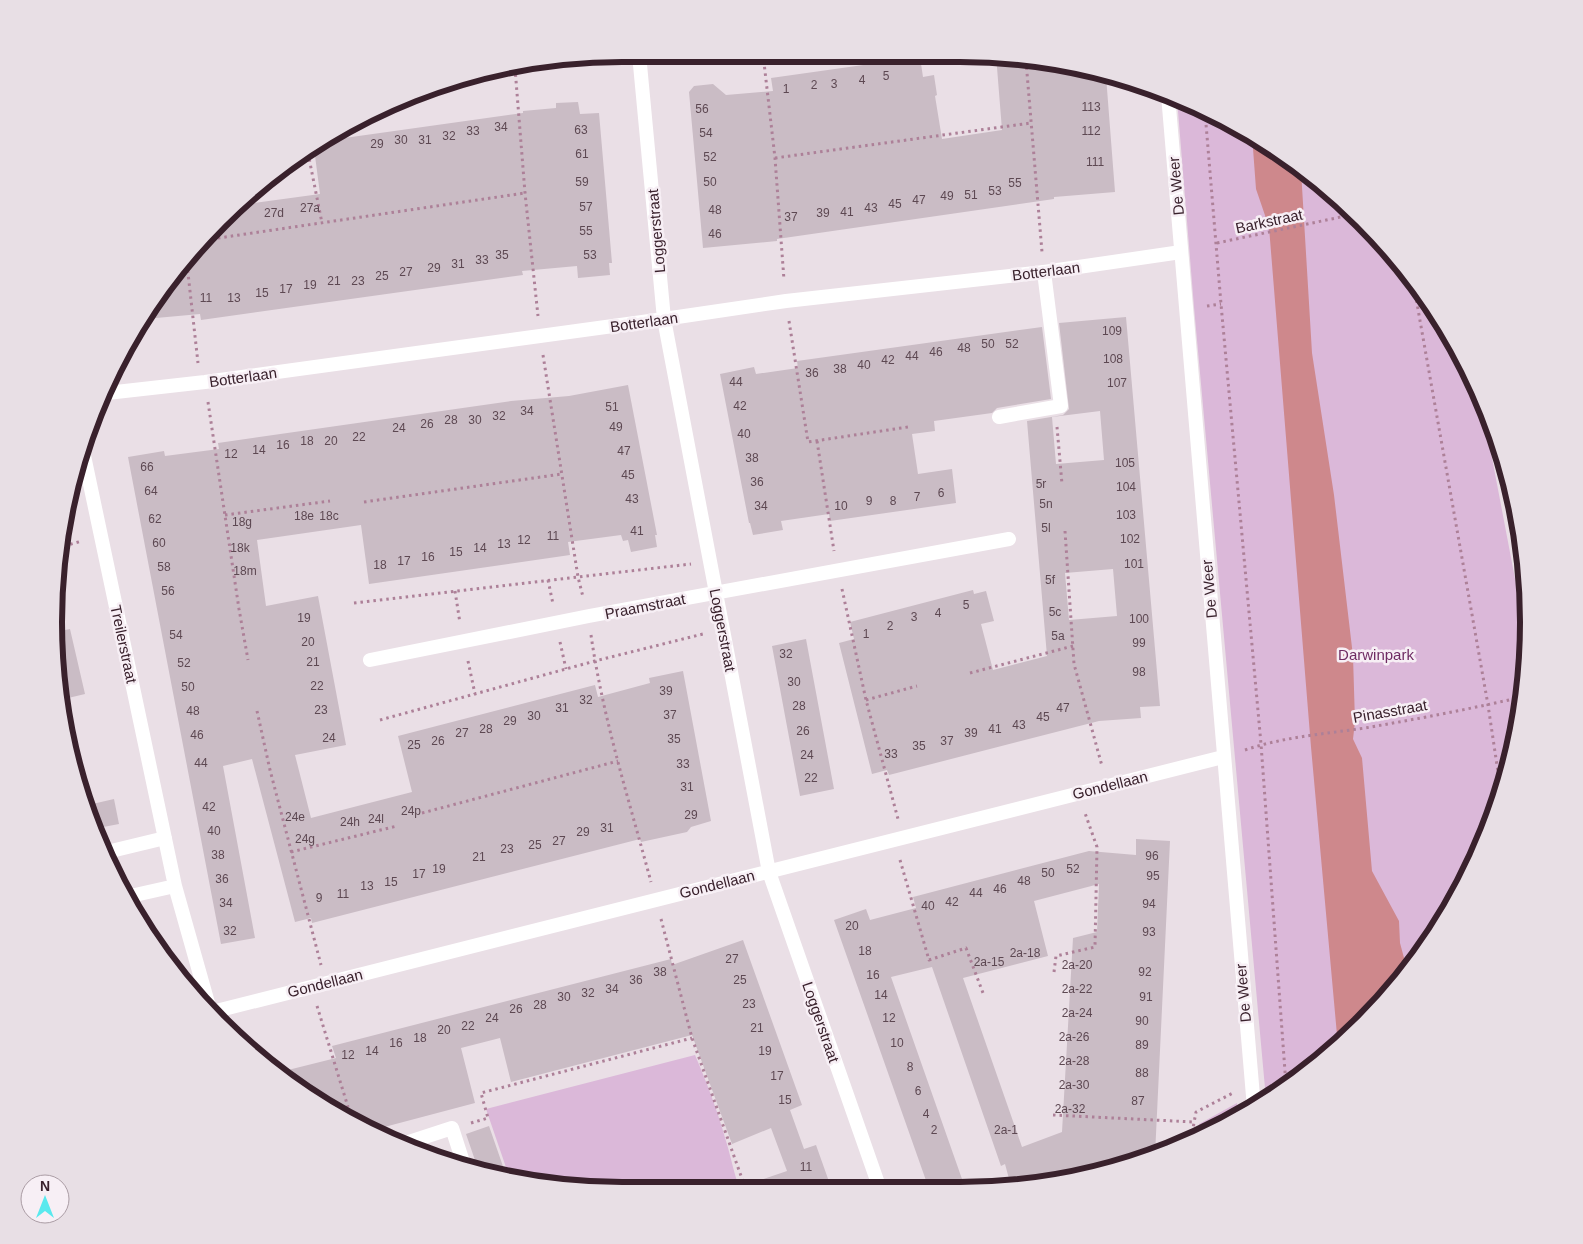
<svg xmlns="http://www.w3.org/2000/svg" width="1583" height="1244" viewBox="0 0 1583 1244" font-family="Helvetica,sans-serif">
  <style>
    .green { fill: #dbb8d9 }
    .water { fill: #ce888c }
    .building { fill: #cabcc5; fill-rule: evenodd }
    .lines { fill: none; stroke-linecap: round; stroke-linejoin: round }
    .path { stroke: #ad8098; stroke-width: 3; stroke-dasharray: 2.5 4; stroke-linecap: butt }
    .service { stroke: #fff; stroke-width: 14 }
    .minor { stroke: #fff; stroke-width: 14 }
    .tertiary { stroke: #fff; stroke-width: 14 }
    .labels { text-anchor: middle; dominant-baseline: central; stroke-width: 5; stroke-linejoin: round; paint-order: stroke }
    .number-label { font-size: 12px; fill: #5d4852 }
    .street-label { font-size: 15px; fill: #39212c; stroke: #f7eff5 }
    .park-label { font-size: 15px; fill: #6f2c63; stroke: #f7eff5 }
    .rim { fill: none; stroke: #39212c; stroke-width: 6 }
  </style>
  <rect width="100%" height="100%" fill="#eadfe6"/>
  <path class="green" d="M1177,99l68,31 90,65 53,53 65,90 28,62 47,247v12l-18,110 -39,104 -59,95 -76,81 -70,50 -72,-792z
    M695,1055c12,28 23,57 31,86 5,16 8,33 14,49h-118l-112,-11 -24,-70z
    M1237,1103l2,14 -42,19 2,-12z"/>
  <path class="water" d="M1252,135l49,35 11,183 22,142 19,161 2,66 -2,17 9,19 10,113 27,50 1,22 7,26 -1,5 -68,72 -27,-299 -42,-520 -13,-38z"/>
  <path class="building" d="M996,55l110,21 9,116 -61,5v2l-277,40v2l-74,7 -14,-156 5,-6 19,-2 13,11 47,-4 -2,-13 149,-21 3,20 11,-2 3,20 -2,1 7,43 60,-9z
    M578,102l2,12 19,-1 13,150h-3l1,12 -32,3 -1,-12 -55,5 1,4 -322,45 -1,-6 -55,5 75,-99 20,-15 80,-11 -6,-46 9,-7 200,-28v-2l33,-3v-5z
    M1126,317l34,389 -20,1 1,11 -42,3 -210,54 -2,-5 -15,4 -33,-131 15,-4 -4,-17 123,-32 1,4 12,-3 8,30 -13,3 12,46 54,-14 -20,-235 36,-6 6,-6 -10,-86zM1100,411l4,49 -48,4 -4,-47zM1113,569l4,47 -48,4 -4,-47z
    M1042,327l9,72 -54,9 -5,5 -58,8 1,10 -23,3 6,40 34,-5 4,34 -126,18 -1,-7 -48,7 2,9 -30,5 -3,-12h-1l-29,-149 34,-7 2,7 42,-6 -1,-7z
    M628,385l29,150h-2l2,12 -26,5 -3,-12 -5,1 -2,-6 -53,7 2,13 -201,29 -8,-59 -104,15 9,66 52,-10 28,149 -51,10 16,63 101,-26 -14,-56 197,-51 3,12 52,-14 -1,-5 34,-7 28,150 -20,6 -4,5 -46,10 -1,-3 -328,84 -1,-5 -16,4 -43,-163 -29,7 32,172 -34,6 -93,-487 36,-6 1,5 54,-7 -1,-6 293,-42 58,-5z
    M70,629l15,65 -21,5 -9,-67z
    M806,639l28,150 -34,7 -28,-150z
    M114,799l5,25 -21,4 -10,-23z
    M1136,839l34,2 -15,314 -12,5 -132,26 -6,-22 -4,2 -69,-199 -41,10 71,202 -22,10h-11l-95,-269 32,-11 4,11 46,-12 -3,-11 176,-46 47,4zM1099,884l-2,48 -24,6 -11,194 -40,15 -59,-169 85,-22 -14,-55z
    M743,940l59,165 -12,5 14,39 12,-4 16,45h-88l-1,-4 44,-15 -16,-43 -39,16 -40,-109 -181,47 -11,-44 -39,10 14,55 -102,27 -67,-36 -26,-22 56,-14 -4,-12 339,-87 1,6z
    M489,1126l8,23 10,29 -29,-9 -12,-35z"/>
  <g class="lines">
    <path class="path" d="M763,54l12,104 9,122
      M1026,61l16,191
      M515,68l10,125 13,123
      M1205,112l16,192 40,440 25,341
      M308,153l14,70
      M775,158l256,-35
      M205,240l320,-47
      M1217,243l138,-29
      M187,264l11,99
      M1413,281l75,424 13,87
      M1207,306l14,-2
      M789,321l19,121 100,-15
      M543,355l35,222 5,20
      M208,402l31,207 9,51
      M1057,427l5,57
      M817,441l17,110
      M364,502l198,-28
      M225,515l105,-14
      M1065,531l9,133 28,102
      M64,546l18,-5
      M548,580l5,24
      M842,589l24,111 32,119
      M455,591l5,32
      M354,603l337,-39
      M591,635c12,84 38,165 60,247
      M560,642l6,27
      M468,661l7,33
      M970,673l103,-27
      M866,700l51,-14
      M257,711l13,59 51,195
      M380,720l215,-59 108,-27
      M1245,750c38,-13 79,-16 120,-22 52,-9 105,-19 157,-31
      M422,813l196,-52
      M291,852l106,-26
      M900,860l29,100 37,-12 17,45
      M661,919l31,119 54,152
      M1054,972l2,-16 39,-9 2,-100 -12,-34
      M317,1006l31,101
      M1053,1115l141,7
      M471,1123l17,-5 -7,-25 211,-55
      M1191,1139l5,-27 37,-19"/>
    <path class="service" d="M999,417l62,-11 -17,-134"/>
    <path class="minor" d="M639,54l25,265 105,553 111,317
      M107,393l98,-11 459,-63 122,-18 258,-29 137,-20
      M83,451l92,435 35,124
      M1513,500l12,65
      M370,660l219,-44 420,-77
      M107,852l58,-14
      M126,897l49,-11
      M212,1012l1011,-255
      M407,1148l-1,-5 46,-15 12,37"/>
    <path class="tertiary" d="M1168,95l86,1013"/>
  </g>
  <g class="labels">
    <g class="number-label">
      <text x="886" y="76">5</text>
      <text x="862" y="80">4</text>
      <text x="834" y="84">3</text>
      <text x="814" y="85">2</text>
      <text x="786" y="89">1</text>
      <text x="1091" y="107">113</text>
      <text x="702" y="109">56</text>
      <text x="501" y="127">34</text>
      <text x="581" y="130">63</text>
      <text x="473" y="131">33</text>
      <text x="1091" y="131">112</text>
      <text x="706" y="133">54</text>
      <text x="449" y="136">32</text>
      <text x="401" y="140">30</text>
      <text x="425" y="140">31</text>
      <text x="377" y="144">29</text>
      <text x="582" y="154">61</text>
      <text x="710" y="157">52</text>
      <text x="1095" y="162">111</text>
      <text x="582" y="182">59</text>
      <text x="710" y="182">50</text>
      <text x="1015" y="183">55</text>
      <text x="995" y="191">53</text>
      <text x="971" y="195">51</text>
      <text x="947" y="196">49</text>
      <text x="919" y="200">47</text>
      <text x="895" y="204">45</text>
      <text x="586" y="207">57</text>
      <text x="310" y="208">27a</text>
      <text x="871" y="208">43</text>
      <text x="715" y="210">48</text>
      <text x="847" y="212">41</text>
      <text x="274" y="213">27d</text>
      <text x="823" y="213">39</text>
      <text x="791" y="217">37</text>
      <text x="586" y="231">55</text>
      <text x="715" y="234">46</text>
      <text x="502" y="255">35</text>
      <text x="590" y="255">53</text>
      <text x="482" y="260">33</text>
      <text x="458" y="264">31</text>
      <text x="434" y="268">29</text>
      <text x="406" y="272">27</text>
      <text x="382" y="276">25</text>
      <text x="334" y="281">21</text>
      <text x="358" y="281">23</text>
      <text x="310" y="285">19</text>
      <text x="286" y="289">17</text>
      <text x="262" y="293">15</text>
      <text x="206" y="298">11</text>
      <text x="234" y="298">13</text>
      <text x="1112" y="331">109</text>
      <text x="988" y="344">50</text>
      <text x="1012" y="344">52</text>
      <text x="964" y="348">48</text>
      <text x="936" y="352">46</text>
      <text x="912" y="356">44</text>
      <text x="1113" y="359">108</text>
      <text x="888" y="360">42</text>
      <text x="864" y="365">40</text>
      <text x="840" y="369">38</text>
      <text x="812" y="373">36</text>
      <text x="736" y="382">44</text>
      <text x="1117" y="383">107</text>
      <text x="740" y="406">42</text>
      <text x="612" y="407">51</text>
      <text x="527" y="411">34</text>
      <text x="499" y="416">32</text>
      <text x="451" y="420">28</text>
      <text x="475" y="420">30</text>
      <text x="427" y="424">26</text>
      <text x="616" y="427">49</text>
      <text x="399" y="428">24</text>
      <text x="744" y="434">40</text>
      <text x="359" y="437">22</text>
      <text x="307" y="441">18</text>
      <text x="331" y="441">20</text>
      <text x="283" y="445">16</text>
      <text x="259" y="450">14</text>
      <text x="624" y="451">47</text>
      <text x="231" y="454">12</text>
      <text x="752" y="458">38</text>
      <text x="1125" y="463">105</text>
      <text x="147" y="467">66</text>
      <text x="628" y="475">45</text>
      <text x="757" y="482">36</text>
      <text x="1041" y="484">5r</text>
      <text x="1126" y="487">104</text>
      <text x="151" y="491">64</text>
      <text x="941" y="493">6</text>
      <text x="917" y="497">7</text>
      <text x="632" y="499">43</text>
      <text x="869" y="501">9</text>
      <text x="893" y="501">8</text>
      <text x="1046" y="504">5n</text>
      <text x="761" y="506">34</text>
      <text x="841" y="506">10</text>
      <text x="1126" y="515">103</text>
      <text x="304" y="516">18e</text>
      <text x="329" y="516">18c</text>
      <text x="155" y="519">62</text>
      <text x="242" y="522">18g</text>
      <text x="1046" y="528">5l</text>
      <text x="637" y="531">41</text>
      <text x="553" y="536">11</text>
      <text x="1130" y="539">102</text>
      <text x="524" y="540">12</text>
      <text x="159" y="543">60</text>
      <text x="504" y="544">13</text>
      <text x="240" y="548">18k</text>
      <text x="480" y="548">14</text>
      <text x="456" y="552">15</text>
      <text x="428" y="557">16</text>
      <text x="404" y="561">17</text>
      <text x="1134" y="564">101</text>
      <text x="380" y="565">18</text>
      <text x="164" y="567">58</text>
      <text x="245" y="571">18m</text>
      <text x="1050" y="580">5f</text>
      <text x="168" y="591">56</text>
      <text x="966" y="605">5</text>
      <text x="1055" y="612">5c</text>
      <text x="938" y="613">4</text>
      <text x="914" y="617">3</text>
      <text x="304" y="618">19</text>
      <text x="1139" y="619">100</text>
      <text x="890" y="626">2</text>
      <text x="866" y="634">1</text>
      <text x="176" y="635">54</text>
      <text x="1058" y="636">5a</text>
      <text x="308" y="642">20</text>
      <text x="1139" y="643">99</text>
      <text x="786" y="654">32</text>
      <text x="313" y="662">21</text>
      <text x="184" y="663">52</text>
      <text x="1139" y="672">98</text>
      <text x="794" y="682">30</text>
      <text x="317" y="686">22</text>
      <text x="188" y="687">50</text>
      <text x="666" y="691">39</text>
      <text x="586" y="700">32</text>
      <text x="799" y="706">28</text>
      <text x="562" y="708">31</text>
      <text x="1063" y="708">47</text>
      <text x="321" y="710">23</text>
      <text x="193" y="711">48</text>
      <text x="670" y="715">37</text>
      <text x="534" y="716">30</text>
      <text x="1043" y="717">45</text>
      <text x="510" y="721">29</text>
      <text x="1019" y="725">43</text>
      <text x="486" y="729">28</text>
      <text x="995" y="729">41</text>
      <text x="803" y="731">26</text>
      <text x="462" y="733">27</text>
      <text x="971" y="733">39</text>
      <text x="197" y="735">46</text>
      <text x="329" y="738">24</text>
      <text x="674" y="739">35</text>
      <text x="438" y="741">26</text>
      <text x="947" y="741">37</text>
      <text x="414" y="745">25</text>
      <text x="919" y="746">35</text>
      <text x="891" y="754">33</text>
      <text x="807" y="755">24</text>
      <text x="201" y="763">44</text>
      <text x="683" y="764">33</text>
      <text x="811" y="778">22</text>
      <text x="687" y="787">31</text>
      <text x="209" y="807">42</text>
      <text x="411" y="811">24p</text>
      <text x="691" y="815">29</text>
      <text x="295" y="817">24e</text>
      <text x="376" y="819">24l</text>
      <text x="350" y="822">24h</text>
      <text x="607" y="828">31</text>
      <text x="214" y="831">40</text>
      <text x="583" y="832">29</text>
      <text x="305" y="839">24g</text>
      <text x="559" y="841">27</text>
      <text x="535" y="845">25</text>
      <text x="507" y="849">23</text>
      <text x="218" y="855">38</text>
      <text x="1152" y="856">96</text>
      <text x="479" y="857">21</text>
      <text x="439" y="869">19</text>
      <text x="1073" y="869">52</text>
      <text x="1048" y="873">50</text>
      <text x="419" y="874">17</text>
      <text x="1153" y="876">95</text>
      <text x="222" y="879">36</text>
      <text x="1024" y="881">48</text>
      <text x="391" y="882">15</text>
      <text x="367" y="886">13</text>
      <text x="1000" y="889">46</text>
      <text x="976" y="893">44</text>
      <text x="343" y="894">11</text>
      <text x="319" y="898">9</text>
      <text x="952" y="902">42</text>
      <text x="226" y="903">34</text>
      <text x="1149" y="904">94</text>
      <text x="928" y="906">40</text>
      <text x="852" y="926">20</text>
      <text x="230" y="931">32</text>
      <text x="1149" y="932">93</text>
      <text x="865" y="951">18</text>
      <text x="1025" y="953">2a-18</text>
      <text x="732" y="959">27</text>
      <text x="989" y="962">2a-15</text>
      <text x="1077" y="965">2a-20</text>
      <text x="660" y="972">38</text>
      <text x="1145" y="972">92</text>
      <text x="873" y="975">16</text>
      <text x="636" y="980">36</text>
      <text x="740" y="980">25</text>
      <text x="612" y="989">34</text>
      <text x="1077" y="989">2a-22</text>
      <text x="588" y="993">32</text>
      <text x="881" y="995">14</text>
      <text x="564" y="997">30</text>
      <text x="1146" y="997">91</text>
      <text x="749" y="1004">23</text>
      <text x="540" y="1005">28</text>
      <text x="516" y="1009">26</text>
      <text x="1077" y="1013">2a-24</text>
      <text x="492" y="1018">24</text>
      <text x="889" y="1018">12</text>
      <text x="1142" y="1021">90</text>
      <text x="468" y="1026">22</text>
      <text x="757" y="1028">21</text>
      <text x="444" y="1030">20</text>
      <text x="1074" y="1037">2a-26</text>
      <text x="420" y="1038">18</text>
      <text x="396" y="1043">16</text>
      <text x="897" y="1043">10</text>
      <text x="1142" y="1045">89</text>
      <text x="372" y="1051">14</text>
      <text x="765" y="1051">19</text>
      <text x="348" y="1055">12</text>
      <text x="1074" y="1061">2a-28</text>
      <text x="910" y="1067">8</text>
      <text x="1142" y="1073">88</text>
      <text x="777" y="1076">17</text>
      <text x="1074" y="1085">2a-30</text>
      <text x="918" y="1091">6</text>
      <text x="785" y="1100">15</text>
      <text x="1138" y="1101">87</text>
      <text x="1070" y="1109">2a-32</text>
      <text x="926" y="1114">4</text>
      <text x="934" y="1130">2</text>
      <text x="1006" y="1130">2a-1</text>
      <text x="806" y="1167">11</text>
    </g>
    <g class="street-label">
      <text transform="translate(1176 186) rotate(-95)">De Weer</text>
      <text transform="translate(1269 221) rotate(-12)">Barkstraat</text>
      <text transform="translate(656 231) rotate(-95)">Loggerstraat</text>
      <text transform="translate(1046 271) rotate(-7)">Botterlaan</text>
      <text transform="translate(644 322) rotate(-8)">Botterlaan</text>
      <text transform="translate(243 377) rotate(-8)">Botterlaan</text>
      <text transform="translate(1209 589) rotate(-95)">De Weer</text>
      <text transform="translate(645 606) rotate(-11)">Praamstraat</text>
      <text transform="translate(723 630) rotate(79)">Loggerstraat</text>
      <text transform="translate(124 644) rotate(78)">Treilerstraat</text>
      <text transform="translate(1390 711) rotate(-10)">Pinasstraat</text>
      <text transform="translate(1110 785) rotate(-14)">Gondellaan</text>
      <text transform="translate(717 884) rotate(-14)">Gondellaan</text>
      <text transform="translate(325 983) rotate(-14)">Gondellaan</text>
      <text transform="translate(1243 993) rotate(-95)">De Weer</text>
      <text transform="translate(821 1022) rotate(71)">Loggerstraat</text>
    </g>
    <g class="park-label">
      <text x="1376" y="654">Darwinpark</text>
    </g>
  </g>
  <path d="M0 0H1583V1244H0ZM622 62H960A560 560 0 0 1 1520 622V622A560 560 0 0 1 960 1182H622A560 560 0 0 1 62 622V622A560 560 0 0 1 622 62Z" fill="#e8dfe5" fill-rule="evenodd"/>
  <path class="rim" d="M622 62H960A560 560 0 0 1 1520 622V622A560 560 0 0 1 960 1182H622A560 560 0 0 1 62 622V622A560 560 0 0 1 622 62Z"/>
  <g transform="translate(45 1199)"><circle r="24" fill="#f7eff5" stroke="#ab9da5"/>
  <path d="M0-4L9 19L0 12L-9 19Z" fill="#59e9ee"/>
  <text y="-8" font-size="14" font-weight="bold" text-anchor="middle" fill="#39212c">N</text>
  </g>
</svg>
